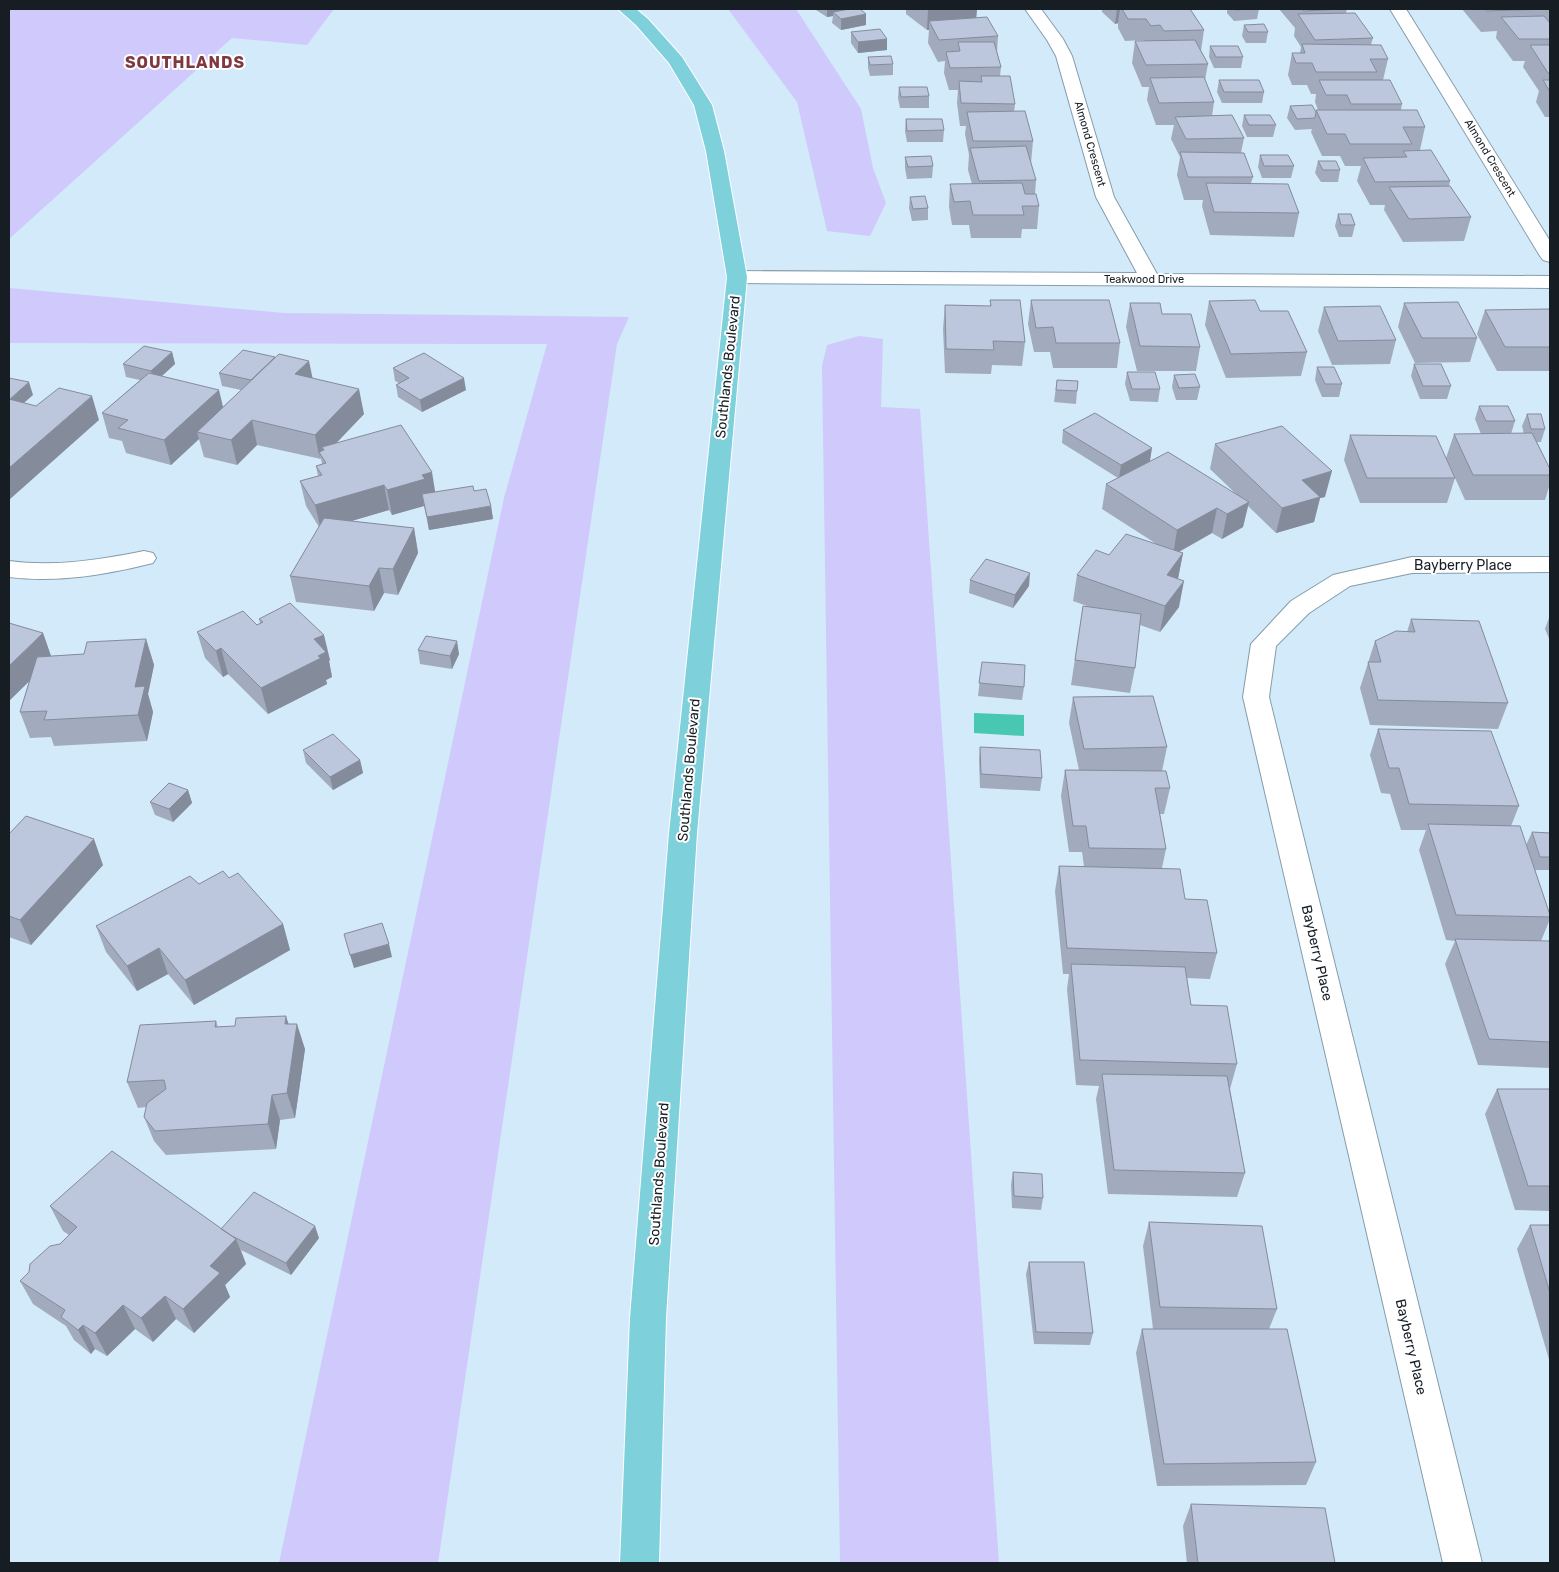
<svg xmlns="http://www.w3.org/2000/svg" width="1559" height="1572" viewBox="0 0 1559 1572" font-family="Rubik,sans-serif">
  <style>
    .green { fill: #d0c9fc }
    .water { fill: #48c7b3 }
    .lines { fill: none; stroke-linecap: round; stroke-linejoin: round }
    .minor-casing { stroke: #859caa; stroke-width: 2 }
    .major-casing { stroke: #fff; stroke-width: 2 }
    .minor { fill: #fff; fill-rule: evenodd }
    .major { fill: #7ed0db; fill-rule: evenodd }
    .wall { fill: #a2abbe }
    .shaded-wall { fill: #848b9b }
    .building { fill: #bcc7dd; stroke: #848b9b }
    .labels { text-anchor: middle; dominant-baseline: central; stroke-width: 4; stroke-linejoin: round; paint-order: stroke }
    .far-street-label { font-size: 11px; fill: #161e24; stroke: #fff }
    .street-label { font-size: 14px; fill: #161e24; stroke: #fff }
    .far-district-label { font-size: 16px; font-weight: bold; letter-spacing: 1px; fill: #7f3740; stroke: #fff }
  </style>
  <rect width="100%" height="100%" fill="#d2eaf9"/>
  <path class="green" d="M9,9h325l-27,36 -75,-7 -223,201z
    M728,9h68l65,100 12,59 13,35 -16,33 -43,-5 -30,-129z
    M9,288l275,25 345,4 -12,27 -179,1219h-159l225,-1065 43,-154 -538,-1z
    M859,336l24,3 -2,68 39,2 79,1154h-159l-18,-1197 5,-21z"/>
  <path class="water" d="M974,713l50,2v21l-50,-3z"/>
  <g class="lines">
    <g class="minor-casing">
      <path id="minor" d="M1025,9h16l22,30 9,17 42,141 43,77 393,2v12l-813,-5 -7,-2 -3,-4 3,-4 7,-2 400,2 -41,-76 -40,-141 -9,-16z
        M1390,9h16l144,232v21l-7,-2 -3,-4z
        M144,551l9,2 3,5 -3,5c-48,12 -96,20 -144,14v-16c46,6 90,-1 135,-10z
        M1412,557h138v15l-138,1 -62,13 -41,27 -33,33 -7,51 213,866h-39l-200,-866 8,-53 40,-43 42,-26z"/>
    </g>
    <g class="major-casing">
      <path id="major" d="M618,9h18l12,10 34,38 30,48 12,46 23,126 -50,556 -31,485 -7,245h-39l10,-245 39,-485 58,-556 -21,-126 -12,-46 -25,-42 -33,-38z"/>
    </g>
    <use href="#minor" class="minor"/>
    <use href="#major" class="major"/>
  </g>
  <path class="wall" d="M816,9h26v1l24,4v11l-25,5 -9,-7 1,-7 -6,1 -11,-7z
    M906,9h71l-1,9 22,18 -1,16 4,15 -1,9 15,28 -1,8 19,29 -2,22 5,17 -1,14 4,12 -2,23h-15l-1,9h-50l-2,-13h-17l-3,-18 1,-23h22l-4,-14 1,-15 -4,-21 1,-8h-6l-3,-23 1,-13h-9l-5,-17 1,-12 -7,1 -10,-19 1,-13h-2l-21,-16z
    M1102,9h88l14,21 -3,21 7,13 -3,16 9,22 -2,14 32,22 -3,15 12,24 -2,6 48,30 -5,24 -84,-2 -8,-29 1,-6h-19l-7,-25 3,-18 -9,-18 3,-14h-18l-9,-25 2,-13h-7l-10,-24 3,-22h9l-1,-1 -18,1 -7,-13v-5l-3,1 -13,-12z
    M1227,9h32l-2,10 -23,2 -7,-8z
    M1279,9h68l-1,4 27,25 -2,6 17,15 -5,21 19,24 -1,6 24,17 -5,23h-10l40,31 -1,5 22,31 -7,24 -61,1 -19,-32 1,-5h-15l-13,-24 4,-15h-16l-5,-10h-18l-11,-24 1,-3 -17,1 -8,-12 3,-12 26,6v-2h2l-3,-8 1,-8h-5l-4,-9h-15l-4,-10 4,-22h8l1,-6 -7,-11 1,-8z
    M1462,9h88v7l-1,5 1,2v94h-5l-9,-15 3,-11 -16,-24 2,-6h-12l-17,-23 1,-7 -16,1z
    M1244,25l24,7 -2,11h-20l-4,-7z
    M851,32l36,7v11l-29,3 -7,-10z
    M1210,46l33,11 -2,11h-27l-5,-11z
    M868,57l25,7v11l-23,1 -2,-8z
    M1219,80l45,12 -2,11h-40l-5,-11z
    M899,87l30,9v12h-29l-2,-10z
    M1244,115l32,10 -3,12h-26l-5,-11z
    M906,119l38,11 -1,12h-36l-2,-11z
    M1260,155l34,11 -3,12h-29l-4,-11z
    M905,157l28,9 -1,12 -25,1 -2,-11z
    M1318,161l22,9 -2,12h-17l-6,-9z
    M910,197l18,11v12l-16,1 -3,-13z
    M1338,214l17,11 -3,12h-13l-4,-11z
    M990,300l35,42 -3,24 -30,-1 -1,9 -46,-1 -2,-44 2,-24 45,1z
    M1031,300l89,43 -3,25h-64l-3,-16h-16l-6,-28z
    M1209,301l98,51 -6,24 -75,2 -21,-53z
    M1130,303l70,44 -4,24h-59l-11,-44z
    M1404,303l73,35 -7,24 -55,1 -17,-36z
    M1324,307l72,33 -6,24 -58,1 -14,-34z
    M1550,309v62h-53l-20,-37 8,-24z
    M172,352l3,12 -13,12 61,31 18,-17 -19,-4 -3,-13 56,-16v1l37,21 52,35 -28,29 99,49 39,-1 17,15 2,13 -64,11 -5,-24 -32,9 -3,-5 -38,11 63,7 4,25 -20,42 -14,-2 -10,18 -78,-9 -6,-26 29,-49 -13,-21 -6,-25 18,-5 -2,-10 6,-2 -1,-5 -64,-14 -20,20 -33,-8 -5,-18 -28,26 -45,-12 -4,-12 -13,-3 -7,-25 38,-33 -14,-3 -3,-13z
    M1414,364l37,22 -4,13h-27l-9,-23z
    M1317,367l25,17 -3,13h-17l-7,-17z
    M393,368l73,22 -44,22 -24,-15 -2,-12 3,-2 -4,-2z
    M1127,372l33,17 -2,13 -28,-1 -5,-17z
    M1174,375l26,12 -3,13h-21l-4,-13z
    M1057,380l20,11 -1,13 -22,-2z
    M1479,406l36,15 -4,13h13l-2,-8 5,-12 18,15 -4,13h-4l13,27v15l-5,16h-80l-19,-42 8,-24h27l-6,-15z
    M1063,430l87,31 85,32 -25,-24 5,-25 110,53 -5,1 -6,24 -38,11 -28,-27 -5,21 -21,12 -10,-6 -33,19 4,1 -5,26 1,28 -19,25 -20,-7 -5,43 -5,25 -59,-8 12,-79 7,1 -17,-6 4,-26 32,-20 46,-12 -53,-34 4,-25 12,-6 -56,-35z
    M1350,435l105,43 -8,25h-87l-16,-43z
    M970,580l59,6 -16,22 -44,-15z
    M1550,615v26l-5,-12z
    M259,619l71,41 -1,1 3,16 -6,3 1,4 -59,30 -40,-40 -5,3 -18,-19 -8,-26 60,-7 3,-2z
    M1411,619l97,84 -10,26 -128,-4 -10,-37 15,-47 32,-9z
    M43,633l8,23 33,-2 62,-15 8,26 -6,29 5,18 -6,29 -93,5 -3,-9 -21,1 -10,-26 9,-31 -20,20z
    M418,650l41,4 -7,15 -32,-5z
    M982,662l42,25 -2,13 -44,-4z
    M1073,697l94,50 -5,24 8,17 -6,26h-4l6,35 -4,19 23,31 32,54 -7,26 -23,-1 4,27 46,59 -7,25 15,84 -8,24 -129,-3 -12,-95 3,-13 -23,-1 -9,-96 2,-15h-6l-8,-83 4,-25h25l-2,-14h-13l-8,-56 4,-26h14l-10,-47z
    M1378,729l141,77 -8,20 15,19 6,-13 18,1v37h-15l15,45v4l-9,22h9v127l-72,-3 -33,-101 10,-23 -9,-1 -27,-90 7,-20h-25l-11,-36 -9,-1 -11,-38z
    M980,747l62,31 -2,13 -60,-3 -1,-28z
    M303,750l57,10 3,13 -30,17 -27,-27z
    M188,790l4,13 -19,19 -18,-7 -5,-13z
    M9,834l94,31 -72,80 -22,-8z
    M229,878l54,46 7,26 -96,55 -26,-31 -31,17 -31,-39 -10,-26 103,-42z
    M216,1021l2,6 71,-3 16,25 -10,69 -15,2 -4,29 -110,6 -12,-14 -10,-24 2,-10 -8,1 -11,-26z
    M1497,1089h53v122l-35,-1 -30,-96z
    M1013,1172l30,26 -2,12 -29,-2 -1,-23z
    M50,1206l171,23 98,9 -28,37 -50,-25 5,14 -21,21 5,12 -36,36 -18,-14 -23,23 -18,-13 -28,27 -12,-7 -4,5 -17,-14 -8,-14 -33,-22 -13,-23 49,-46 -6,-4z
    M1149,1222l128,87 -8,20 47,133 -10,23 -149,1 -21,-133 6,-24h11l-10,-83z
    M1530,1225h20v138l-33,-114z
    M1029,1262l64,71 -3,12 -56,-1 -8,-70z
    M1191,1504l144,59h-148l-4,-37z"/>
  <path class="shaded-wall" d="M827,9h15v5l-9,-2v4l-6,1z
    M928,9h49l-1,11 -47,1v9h-2z
    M1117,9h3l-2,14 -3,1z
    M866,14v11l-25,5v-11z
    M887,39v11l-29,3v-11z
    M172,352l3,12 -21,19 -3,-12z
    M309,361l5,24 -19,-11z
    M464,378l2,12 -44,22 -2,-12z
    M29,382l4,13 -24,21v-16z
    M359,389l5,25 -39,41 -1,-5 -2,-3 2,9 -5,-4 1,8 -5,-25z
    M219,390l6,25 -28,17 2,7 -28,26 -7,-25z
    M92,396l7,24 -90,80v-32z
    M252,420l5,25 -20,20 -6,-25z
    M1152,448l-2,13 -31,17 2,-13z
    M1332,471l-7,26 -5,1 -6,24 -38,11 6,-25 20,-28z
    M432,472l4,25 -14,-3 2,12 -32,9 -5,-25 35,-15z
    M384,485l5,25 -68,20 -6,-25z
    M1249,502l-6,25 -21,12 5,-25z
    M491,506l2,13 -64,11 -2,-13z
    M1217,508l-5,25 -39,22 4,-25z
    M414,528l4,25 -20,42 -5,-26z
    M1183,553l-5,25 -16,23 5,-26z
    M379,568l5,25 -10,18 -5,-25z
    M1030,573l-1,13 -16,22 2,-13z
    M1184,581l-5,26 -19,25 5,-26z
    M43,633l9,26 -43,42v-35z
    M324,635l6,25 -1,1 3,16 -6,3 1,4 -59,30 -7,-26 53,-49z
    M146,639l8,26 -6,29 5,18 -6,29 -9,-26 -3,-28z
    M457,641l2,13 -7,15 -2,-13z
    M221,648l7,26 -5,3 -7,-26z
    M360,760l3,13 -30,17 -3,-13z
    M188,790l4,13 -19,19 -4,-13z
    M94,839l9,26 -72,80 -11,-25z
    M283,924l7,26 -96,55 -9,-25z
    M389,944l3,13 -38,11 -4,-13z
    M159,948l9,26 -31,17 -10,-25z
    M286,1016l8,25 -9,-17z
    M297,1024l8,25 -10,69 -8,-25z
    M272,1095l8,25 -4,29 -8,-25z
    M315,1226l4,12 -28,37 -5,-12z
    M236,1239l10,25 -21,21 5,12 -36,36 -11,-24 27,-43z
    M165,1296l11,23 -23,23 -12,-24z
    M123,1305l12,24 -28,27 -12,-23z
    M83,1325l12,24 -4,5 -13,-24z"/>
  <path class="building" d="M850,9h10l6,5 -25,5 -8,-7z
    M1122,9h68l14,21 -40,1 -4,-6 -9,1 -5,-7h-18z
    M1234,9h16l-14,1z
    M1302,9h40l-38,2z
    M1485,9h65l-64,2z
    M1355,13l18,25 -58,2 -17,-26z
    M1544,16l6,7v16h-31l-18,-22z
    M987,17l11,19 -59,4 -10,-19z
    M1264,24l4,8h-20l-4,-7z
    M880,29l7,10 -29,3 -7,-10z
    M1195,40l13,24 -62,1 -11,-24z
    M958,42h36l7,25 -51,1 -4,-16 14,-1z
    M1302,44l79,1 7,14h-18l7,13h-61l-4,-9h-16l-4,-10h13z
    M1530,45h20v28h-2z
    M1210,46h28l5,11h-27z
    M891,56l2,8 -23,1 -2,-8z
    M981,76h29l5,28 -54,-1 -2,-22 23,1z
    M1204,77l10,25 -55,1 -9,-25z
    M1219,80h40l5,12h-40z
    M1319,80h71l12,24h-51l-4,-9h-21z
    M1543,80h7v12z
    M899,87h28l2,9 -28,1z
    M1312,105l4,7 -1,6 -18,1 -7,-13z
    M1316,110h101l8,17h-22l9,17h-62l-5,-10h-18z
    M1025,111l8,30h-60l-6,-29z
    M1232,115l12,23 -58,1 -11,-22z
    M1244,115h26l6,10h-27z
    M906,119h36l2,11 -37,1z
    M1026,146l10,34 -57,1 -9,-33z
    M1431,150l19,31 -75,1 -12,-24 44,-1 -4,-6z
    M1180,152l64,1 9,24h-65z
    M1260,155h28l6,11h-30z
    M931,156l2,10 -25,1 -3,-10z
    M1318,161h18l4,9h-17z
    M1022,183l3,11h11l3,12h-17l2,9h-51l-3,-14 -16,1 -4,-18z
    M1206,183l82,1 11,29 -85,-1z
    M1450,186l21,31 -62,2 -20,-32z
    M925,196l3,12 -15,1 -3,-12z
    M1338,214h13l4,11h-14z
    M990,300h30l5,42 -32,-1 1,9 -48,-1 -1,-44 46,1z
    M1031,300h78l11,43h-64l-3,-16 -17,1z
    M1255,300l5,11h28l19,41 -76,2 -22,-53z
    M1458,302l19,36h-55l-18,-35z
    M1130,303h30l2,11h29l9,33 -60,-1z
    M1380,306l16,34 -58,1 -14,-34z
    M1550,309v38h-45l-20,-37z
    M144,346l28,6 -21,19 -28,-7z
    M243,350l32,7 -24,23 -32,-7z
    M424,353l40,25 -44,22 -24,-15 13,-7 -16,-10z
    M279,354l30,7 -14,13 64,15 -44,46 -63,-15 -21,20 -34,-8z
    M1414,364h27l10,22h-28z
    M1317,367h17l8,17h-17z
    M1127,372h28l5,17h-28z
    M149,373l70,17 -55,50 -46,-12 10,-8 -26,-7z
    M1195,374l5,13 -21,1 -5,-13z
    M9,378l20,4 -20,18z
    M1057,380l21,1 -1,10 -21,-1z
    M59,388l33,8 -83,72v-69l27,7z
    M1479,406h29l7,15h-29z
    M1095,413l57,35 -31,17 -58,-35z
    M1527,414h14l4,15h-14z
    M401,425l31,47 -10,3 3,4 -38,11 -3,-5 -69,20 -15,-24 22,-6 -6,-9 10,-3 -7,-11 5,-2 -2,-3z
    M1282,426l50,45 -30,9 18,17 -38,11 -67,-64z
    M1532,433l18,36v6h-77l-19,-41z
    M1350,435l86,1 19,42h-88z
    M1168,452l81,50 -22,12 -10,-6 -40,22 -71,-46z
    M473,486l1,5 12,-2 5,17 -64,11 -5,-23z
    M324,518l90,10 -21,41 -14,-1 -10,18 -79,-10z
    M1126,534l57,19 -16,22 17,6 -19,25 -88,-31 19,-25 13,5z
    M986,559l44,14 -15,22 -45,-15z
    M290,603l34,32 -10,4 12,13 -8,4 3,2 -60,30 -40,-40 -5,3 -19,-19 46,-21 14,14 6,-3 -4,-3z
    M1083,606l58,8 -6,54 -60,-8z
    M1411,619l68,2 29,82 -130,-3 -10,-38h13l-6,-21 21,-10 19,1z
    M9,623l34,10 -34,33z
    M426,636l31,5 -7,15 -32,-6z
    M146,639l-11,48 10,-1 -7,29 -94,5 3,-9 -27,1 17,-55 47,-3 3,-12z
    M982,662l43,3 -1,22 -45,-4z
    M1153,696l14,51 -83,2 -11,-52z
    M1378,729l113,2 28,75 -110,-2 -10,-36h-10z
    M333,734l27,26 -30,17 -27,-27z
    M980,747l60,3 2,28 -61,-4z
    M1065,770l101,1 4,17h-15l11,61 -77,-1 -3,-22h-13z
    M169,783l19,7 -19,19 -19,-7z
    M26,816l68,23 -74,81 -11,-4v-82z
    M1428,824l92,2 30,89v2l-94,-2z
    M1532,832l18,1v24h-10z
    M1059,866l121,3 5,30 22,1 10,53 -150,-5z
    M223,871l6,7 9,-5 45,51 -98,56 -26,-32 -32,18 -31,-40 94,-50 9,8z
    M382,923l7,21 -39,11 -6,-21z
    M1455,939l95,2v101l-61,-3z
    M1071,964l114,3 6,38 36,1 10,58 -157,-4z
    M286,1016l-1,8h12l-10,69 -15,2 -4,29 -113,7 -11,-14 3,-14 19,-14 -2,-9 -37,2 13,-57 76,-4 -1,6 20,-1 1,-8z
    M1102,1074l125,2 18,97 -131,-3z
    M1497,1089h53v97h-22z
    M112,1151l124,88 -26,27 10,7 -37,36 -18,-13 -24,22 -18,-13 -28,28 -12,-8 -5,5 -17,-13 4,-7 -45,-29 9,-9 1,-8 20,-18 10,-2 17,-17 -27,-21z
    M1013,1172l29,2 1,24 -29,-2z
    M254,1192l61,34 -29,37 -54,-27 -11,-7z
    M1149,1222l113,4 15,83 -117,-2z
    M1530,1225h20v68z
    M1029,1262h55l9,71 -57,-1z
    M1142,1329h145l29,133 -152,2z
    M1191,1504l134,4 10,55h-137z"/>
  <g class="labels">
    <g class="far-street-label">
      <text transform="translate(1090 144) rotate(74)">Almond Crescent</text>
      <text transform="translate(1490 158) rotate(59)">Almond Crescent</text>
      <text x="1144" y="279">Teakwood Drive</text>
    </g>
    <g class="street-label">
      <text transform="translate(728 367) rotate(-84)">Southlands Boulevard</text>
      <text x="1463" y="565">Bayberry Place</text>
      <text transform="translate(689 770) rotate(-85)">Southlands Boulevard</text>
      <text transform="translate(1317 953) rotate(77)">Bayberry Place</text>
      <text transform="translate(659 1174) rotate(-86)">Southlands Boulevard</text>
      <text transform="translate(1411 1347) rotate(77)">Bayberry Place</text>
    </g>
    <g class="far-district-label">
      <text x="185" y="62">SOUTHLANDS</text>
    </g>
  </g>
  <rect width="1559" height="1572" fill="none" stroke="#161e24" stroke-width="20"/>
</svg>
